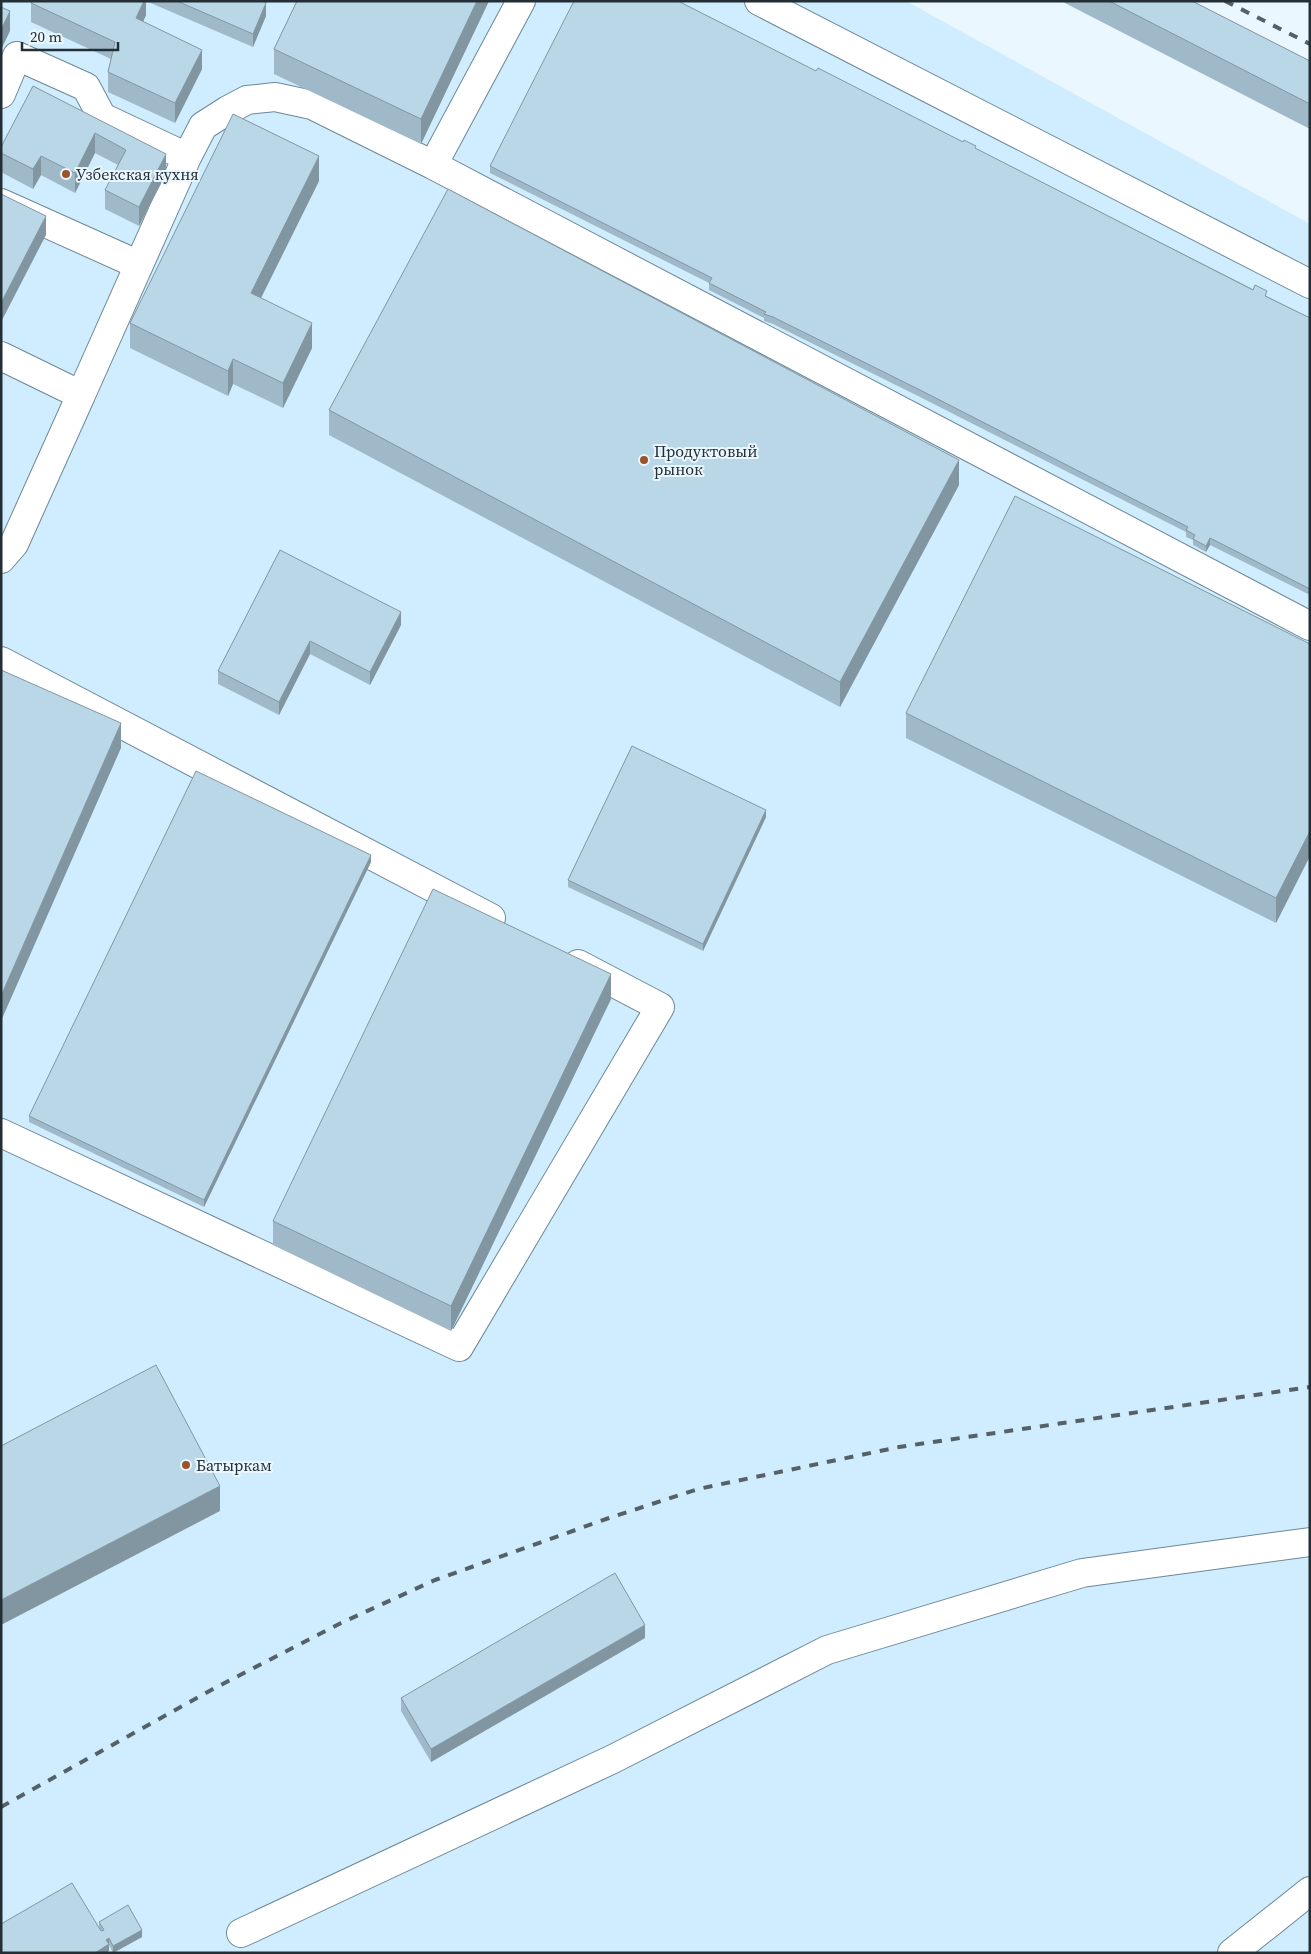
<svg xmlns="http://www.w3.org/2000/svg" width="1311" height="1954" viewBox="0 0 1311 1954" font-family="'Source Serif 4',serif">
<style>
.built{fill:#cfedfe}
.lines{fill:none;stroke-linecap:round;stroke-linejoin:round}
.minor-casing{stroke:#6d8897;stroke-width:30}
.minor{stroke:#fff;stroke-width:28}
.rail{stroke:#556067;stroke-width:4;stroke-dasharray:9 9;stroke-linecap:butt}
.wall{fill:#a0b9c8}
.shaded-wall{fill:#8296a2}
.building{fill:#bad7e8;stroke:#8296a2}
.poi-dot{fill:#9a532b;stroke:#ebf7fe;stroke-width:2}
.labels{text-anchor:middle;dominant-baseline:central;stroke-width:4;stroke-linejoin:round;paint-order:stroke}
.poi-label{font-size:16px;fill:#232e35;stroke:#ebf7fe;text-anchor:start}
</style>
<rect width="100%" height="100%" fill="#ebf7fe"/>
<path class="built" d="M1,1h905l404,223v1729h-1309z"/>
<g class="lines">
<g class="minor-casing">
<path id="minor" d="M759,1l551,283
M1,94l16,-38 69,31 16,30 85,40
M433,165l88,-164
M1,203l138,62
M1,356l80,39 -67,149 -13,15
M81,395l106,-238 16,-31 25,-16 19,-10 28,-3 37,8 121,60 877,461
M1,661l490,257
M1,1133l458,214 201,-340 -82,-43
M241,1933l372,-174 214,-109 255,-77 228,-31
M1232,1953l78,-62"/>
</g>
<use href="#minor" class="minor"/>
<path class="rail" d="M1225,1l85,43
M1,1807l212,-118 128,-66 94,-43 174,-62 89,-29 201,-42 411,-60"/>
</g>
<path class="wall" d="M32,1h231l3,15 -13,31 -107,-46v14l-3,7 59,47 -27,54 -67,-31v-20l3,-13 -80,-37v-19z
M297,1h192l-68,143 -147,-70v-25z
M1061,1h131l118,60v68z
M816,71l160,78 334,169v277l-100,-50 -4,7 -13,-7v-5l-7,-3v-5l-266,-135 -147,-73 -9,-3v-3l-55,-28v-7l-219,-110v-7z
M33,86l133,88 -27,52 -34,-17v-19l13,-25 -23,-12 -20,40 -34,-18 -8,14 -32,-17v-25z
M319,181l-58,117 51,50 -29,60 -50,-24 -5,12 -98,-48v-25z
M329,410l630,75 -119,222 -511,-272z
M280,550l121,75 -31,60 -60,-31 -31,61 -61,-31v-13z
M1310,644v212l-34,67 -370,-185v-25z
M766,817l-63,134 -135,-64v-7z
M371,862l-167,345 -175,-85v-6z
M611,999l-160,332 -178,-86v-24z
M645,1638l-214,124 -30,-51v-13z
M99,1922l43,15 -29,16 -4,-8v6l-10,-23z"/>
<path class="shaded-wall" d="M144,1h2v14l-10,23v-20z
M477,1h12l-68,143v-25z
M266,3v13l-13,31v-13z
M10,11v20l-9,19v-20z
M202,50v19l-27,54v-20z
M95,133v20l-20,40v-20z
M166,154v20l-27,52v-19z
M41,156v19l-8,14v-20z
M319,156v25l-68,137v-25z
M46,216v19l-45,87v-19z
M312,323v25l-29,60v-25z
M233,359v25l-5,12v-25z
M959,460v25l-119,222v-25z
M1210,538v7l-4,7v-6z
M401,612v13l-31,60v-13z
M310,641v13l-31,61v-13z
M121,723v25l-120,273v-25z
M766,810v7l-63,134v-7z
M1310,831v25l-34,67v-25z
M371,855v7l-167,345v-7z
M611,974v25l-160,332v-25z
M220,1486v25l-219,114v-25z
M645,1625v13l-214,124v-13z
M142,1930v7l-29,16v-7z
M109,1938v13l-3,2h-11l11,-13z"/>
<path class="building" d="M32,1h112l-8,17 66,32 -27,53 -67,-31 7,-30 -84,-39z
M177,1h86l3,2 -13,31z
M297,1h180l-56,118 -147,-70z
M574,1h104l138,70 2,-3 145,74 1,-2 12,6 -1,2 278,142 2,-5 12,6 -2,5 45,22v271l-100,-51 -4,8 -13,-7 2,-4 -9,-5 2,-3 -268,-137 -147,-73 -9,-3 2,-2 -57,-29 3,-5 -222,-112z
M1109,1h83l118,60v43z
M1,7l9,4 -9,19z
M33,86l133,68 -27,53 -34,-17 21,-40 -31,-17 -20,40 -34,-17 -8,13 -32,-16v-6z
M233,114l86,42 -68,137 61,30 -29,60 -50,-24 -5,12 -98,-48z
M448,189l511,271 -119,222 -511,-272z
M1,194l45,22 -45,87z
M1015,496l295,148v187l-34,67 -370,-185z
M280,550l121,62 -31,60 -60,-31 -31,61 -61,-31z
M1,670l120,53 -120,273z
M632,746l134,64 -63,134 -135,-64z
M196,771l175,84 -167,345 -175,-84z
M433,889l178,85 -160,332 -178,-85z
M156,1365l64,121 -219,114v-154z
M615,1573l30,52 -214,124 -30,-51z
M72,1883l29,48 3,-1 -5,-8 29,-17 14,25 -29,16 -4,-8 -3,2 3,4 -14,9h-94v-29z"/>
<g class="poi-dot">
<circle cx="66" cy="174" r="5"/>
<circle cx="644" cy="460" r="5"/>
<circle cx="186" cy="1465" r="5"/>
</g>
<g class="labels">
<g class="poi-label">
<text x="76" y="174">Узбекская кухня</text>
<text x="654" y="451">Продуктовый<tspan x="654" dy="18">рынок</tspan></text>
<text x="196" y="1465">Батыркам</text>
</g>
</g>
<rect width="1311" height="1954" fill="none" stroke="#232e35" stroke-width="5"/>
<path d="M22 42v8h96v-8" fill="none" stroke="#232e35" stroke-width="2.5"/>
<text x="30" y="42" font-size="15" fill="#232e35" stroke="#ebf7fe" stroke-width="4" paint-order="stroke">20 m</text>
</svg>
